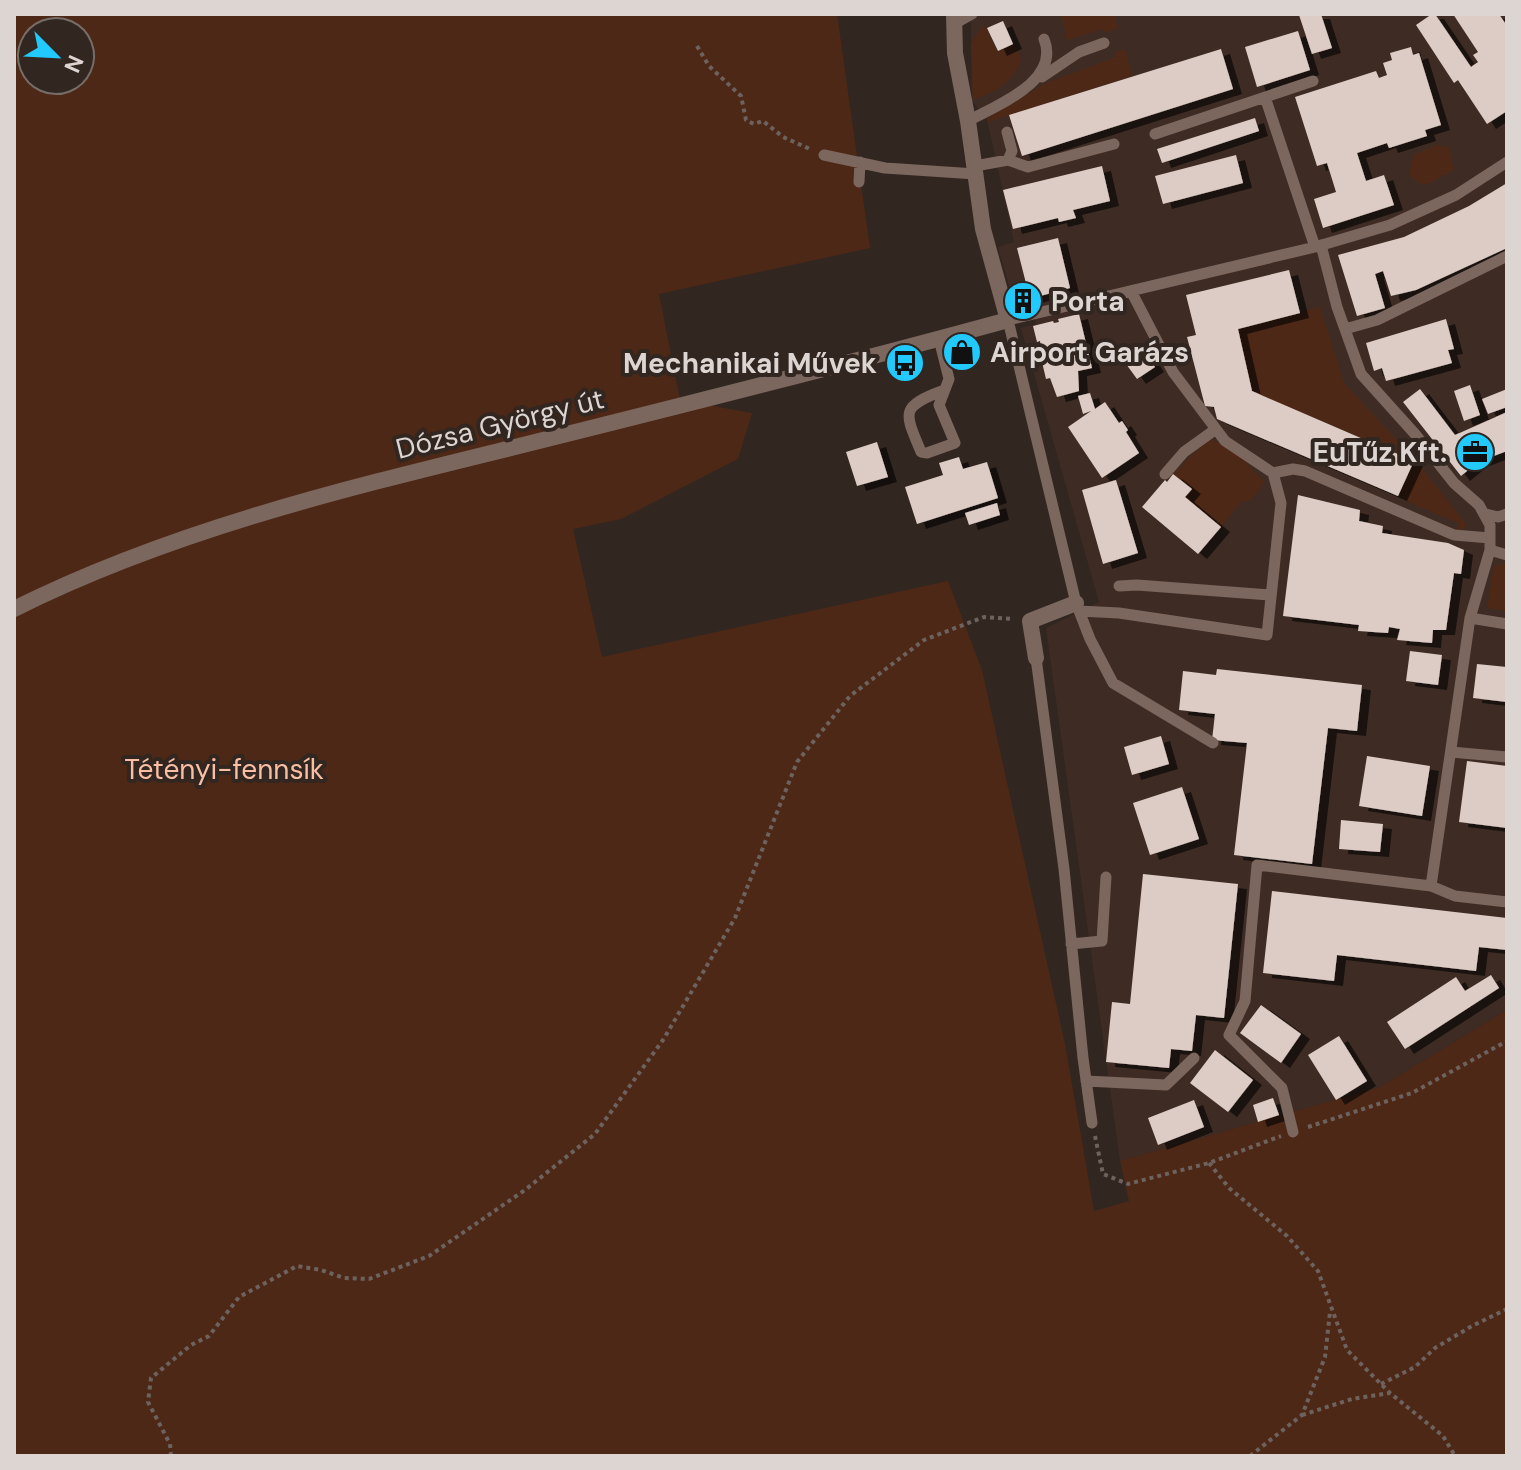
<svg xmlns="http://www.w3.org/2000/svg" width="1521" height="1470" viewBox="0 0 1521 1470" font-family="'DM Sans',sans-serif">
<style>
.built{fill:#3e2c24}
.green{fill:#4e2816;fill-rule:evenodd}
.building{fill:#dcccc5;filter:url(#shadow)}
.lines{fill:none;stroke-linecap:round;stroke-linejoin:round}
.path{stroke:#6d625e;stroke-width:4;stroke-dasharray:4 4;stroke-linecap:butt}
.service{stroke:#7c675e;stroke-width:11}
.minor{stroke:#7c675e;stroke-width:16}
.labels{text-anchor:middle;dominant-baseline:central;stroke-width:8;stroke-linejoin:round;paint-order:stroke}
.poi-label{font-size:28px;font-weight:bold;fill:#ddd5d2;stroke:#322621;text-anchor:start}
.street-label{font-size:28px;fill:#ddd5d2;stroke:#322621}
.park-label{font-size:28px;fill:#f9bea3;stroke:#322621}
</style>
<defs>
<filter id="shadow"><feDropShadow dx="9" dy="5" stdDeviation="0" flood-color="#0009"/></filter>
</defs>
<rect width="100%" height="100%" fill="#322621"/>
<path class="built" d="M971,14h536v996l-127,77 -260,74 -74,-533 53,-26 -78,-274 15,-4 -6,-20 -15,3 -17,-60 16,-5 -27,-123 -15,-18z"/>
<path class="green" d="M14,14h823l33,234 -211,46 21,106 72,13 -14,46 -117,60 -48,10 29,128 346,-76 34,89 83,374 29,167 35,-10 -9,-40 260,-74 127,-77v446h-1493zM32,32h48v48h-48z
M1060,14h54l4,14 -13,5 -3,-4 -34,11 -4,-3 2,-5z
M984,24l13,28 18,-8 6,16c-6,20 -28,35 -48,39l-2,-56z
M1125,49l7,27 -144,46 -1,-3 59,-36 70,-26 -1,-5z
M1436,145l13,2 5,23 -28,15 -9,-3 -8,-8 5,-19z
M1320,307l24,76 72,78 51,64 -6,5 -4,-1 1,-6 -54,-23 -4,-7 14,-32 -162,-70 -14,-62z
M1210,440c21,2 39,27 55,42l-14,18 -10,2 -20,25 -36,-30 6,-8 -18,-15 31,-31z
M1505,563l2,48 -20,-3 7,-42z"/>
<path class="building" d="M1304,14h17l11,34 -20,6 -13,-39z
M1432,14h3l36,53 7,-5 -5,-7 5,-3 -25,-38h46l8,12v85l-20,13 -29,-44 -4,3 -38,-58z
M1003,21l10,23 -15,7 -11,-23z
M1298,31l12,39 -53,17 -12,-40z
M1411,47l2,8 6,-2 22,72 -16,5 2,6 -38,12 -2,-5 -30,10 9,28 18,-6 10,30 -71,23 -9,-29 22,-7 -9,-29 -10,3 -22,-69 81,-26 3,7 8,-3 -4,-12 9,-3 -2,-7z
M1221,49l12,40 -211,67 -13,-41z
M1255,118l4,13 -97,32 -5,-14z
M1236,155l7,28 -80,21 -8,-28z
M1102,166l8,35 -37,9 3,8 -17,4 -1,-4 -45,11 -10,-39z
M1507,183v65l-91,42 -25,6 -8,-25 -8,3 10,34 -28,8 -19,-61 66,-18 65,-31z
M1058,238l12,50 -41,11 1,4 -12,3 -2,-8 13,-3 -12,-47z
M1289,270l11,43 -62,16 14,62 162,70 -16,35 -181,-77 -3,-12 -9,-1 -18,-69 9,-2 -10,-40z
M1079,314l13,54 -14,3 1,20 -22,6 -7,-19 -4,1 -4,-17h3l-1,-5h-3l-3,-10h3l-1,-6 -3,1 -4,-16 20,-5 1,2 5,-1 -1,-3z
M1446,319l8,30 -6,1 4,13 -66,18 -4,-13 -8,3 -8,-28z
M1141,345l14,22 -18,12 -16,-22z
M1470,385l10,30 -16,6 -10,-30z
M1420,389l35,46 52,-23v39l-29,11 -17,14 -58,-74z
M1507,389v18l-19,7 -6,-15z
M1090,393l5,16 10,-7 14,21 3,-2 6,9 -2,2 13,21 -37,25 -34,-51 23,-16 -8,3 -5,-18z
M877,442l11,35 -31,9 -11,-34z
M959,457l4,12 24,-7 11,36 -81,26 -12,-37 38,-12 -4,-12z
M1173,474l19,15 -7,8 36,30 -23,27 -56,-47 23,-27 2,2z
M1116,480l22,73 -35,11 -21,-74z
M1298,495l62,15 -1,11 24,5 -1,7 66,10 16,7 -3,24 -7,-1 -8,57h-13l-1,13 -35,-3 3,-11 -11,-2 -1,6 -30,-2 1,-6 -76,-9z
M997,503l3,12 -31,10 -4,-12z
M1410,651l32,4 -4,30 -32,-4z
M1477,664l30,3v35l-34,-4z
M1217,669l145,16 -5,46 -29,-3 -16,136 -78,-9 13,-112 -35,-3 3,-26 -36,-4 4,-39 33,4z
M1161,736l8,28 -37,11 -8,-28z
M1367,756l63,10 -8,50 -63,-10z
M1467,761l40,5v62l-48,-6z
M1182,787l17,52 -49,16 -17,-52z
M1341,820l42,4 -3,28 -41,-3z
M1143,874l95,10 -14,134 -28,-3 -4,36 -21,-2 -2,19 -63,-6 6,-60 18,2z
M1272,891l235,27v32l-28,-3 -3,24 -139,-16 -3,26 -71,-8z
M1491,975l8,13 -94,61 -18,-27 69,-45 9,14z
M1261,1005l40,29 -20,29 -41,-30z
M1339,1036l28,45 -31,19 -28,-45z
M1215,1050l38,30 -25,32 -38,-29z
M1273,1098l6,17 -21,7 -5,-17z
M1194,1100l10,27 -46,18 -10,-27z"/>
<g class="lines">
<path class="path" d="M697,46l12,20 32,30 5,24 8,4 9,-3 20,16 27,12
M1308,1127l104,-34 95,-52
M1095,1136l8,38 25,10 81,-21 72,-27
M1209,1163l20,25 58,48 31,35 29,79 43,43 53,43 12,20
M1381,1384l34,-17 20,-19 37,-22 35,-17
M1302,1415l50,-16 38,-6
M171,1456l-1,-12 -22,-42 3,-24 40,-33 18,-9 30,-39 58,-31 24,4 23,8 25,1 60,-23 96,-66 70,-56 68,-94 72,-122 62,-156 53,-66 74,-56 60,-23 28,2
M1250,1456l52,-41 23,-58 5,-45"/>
<path class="service" d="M954,24l18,-10
M1042,77l37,-25 25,-9
M1265,97l50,150
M968,121c29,-16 93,-40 76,-82
M1007,132l5,19 -4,9
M1155,134l158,-53
M824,155l61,13 91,6
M975,166l33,-6 20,7 86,-23
M859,182l1,-20
M1345,329l32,-9 130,-64
M939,339l10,40 -10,26 16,38 -28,10 -6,-1c-16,-39 -22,-45 21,-61
M1273,473l20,-4 12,2 149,64 36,3
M1165,474l19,-22 32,-23
M1486,514l12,3 9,-3
M1490,550l17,5
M1119,586l18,-1 133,10
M1079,611l40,2 148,22 14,-132 -8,-30 -48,-32 -52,-69 -42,-81
M1470,618l37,6
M1036,658l28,211 19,189 9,65
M1213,743l-100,-60 -23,-44 -14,-36 -68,-283 307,-73 75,-22 66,-30 51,-33
M1451,752l56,5
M1431,886l24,10 52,6
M1071,944l31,-3 4,-64
M1086,1081l80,4 28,-27
M1293,1132l-11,-44 -53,-53 16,-34 12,-136 174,21 39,-268 20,-68v-25l-11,-20 -25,-22 -39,-49 -54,-60 -24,-67 -16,-62"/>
<path class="minor" d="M14,609c158,-79 330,-120 501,-162 165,-41 329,-82 493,-127l-25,-91 -15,-108 -13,-68 -1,-39
M1036,658l-6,-37 46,-18"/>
</g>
<defs>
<g id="building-disc" transform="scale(2)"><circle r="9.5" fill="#21c9fd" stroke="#322621"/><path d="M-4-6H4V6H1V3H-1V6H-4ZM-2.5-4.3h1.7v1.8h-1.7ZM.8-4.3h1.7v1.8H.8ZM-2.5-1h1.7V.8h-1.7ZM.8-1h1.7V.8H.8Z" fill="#111"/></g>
<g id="shop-disc" transform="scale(2)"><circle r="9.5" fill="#21c9fd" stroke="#322621"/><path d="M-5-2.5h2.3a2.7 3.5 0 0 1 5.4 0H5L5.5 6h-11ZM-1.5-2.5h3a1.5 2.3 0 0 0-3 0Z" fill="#111"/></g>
<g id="bus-disc" transform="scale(2)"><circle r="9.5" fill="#21c9fd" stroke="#322621"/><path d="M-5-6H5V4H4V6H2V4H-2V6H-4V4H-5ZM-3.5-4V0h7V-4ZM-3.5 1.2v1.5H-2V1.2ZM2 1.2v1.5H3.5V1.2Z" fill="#111"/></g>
<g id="office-disc" transform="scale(2)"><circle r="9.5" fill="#21c9fd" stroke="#322621"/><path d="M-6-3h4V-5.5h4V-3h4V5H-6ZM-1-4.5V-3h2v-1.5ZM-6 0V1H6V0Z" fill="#111"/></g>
</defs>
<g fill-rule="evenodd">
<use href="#building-disc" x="1023" y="301"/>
<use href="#shop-disc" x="962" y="352"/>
<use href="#bus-disc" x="905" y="363"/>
<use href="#office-disc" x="1475" y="452"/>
</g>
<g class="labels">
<g class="poi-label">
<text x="1051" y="301">Porta</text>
<text x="990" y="352">Airport Garázs</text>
<text x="877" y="363" text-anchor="end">Mechanikai Művek</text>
<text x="1447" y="452" text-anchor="end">EuTűz Kft.</text>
</g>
<g class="street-label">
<text transform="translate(500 424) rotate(-14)">Dózsa György út</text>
</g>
<g class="park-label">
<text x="224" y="769">Tétényi-fennsík</text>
</g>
</g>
<rect width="1521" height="1470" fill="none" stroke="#ddd5d2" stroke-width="32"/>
<g transform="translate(56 56) rotate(114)"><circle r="38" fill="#322621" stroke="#766c68" stroke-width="2"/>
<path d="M0-6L14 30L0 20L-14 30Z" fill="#21c9fd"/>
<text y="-12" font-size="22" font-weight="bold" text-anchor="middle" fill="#ddd5d2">N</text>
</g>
</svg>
